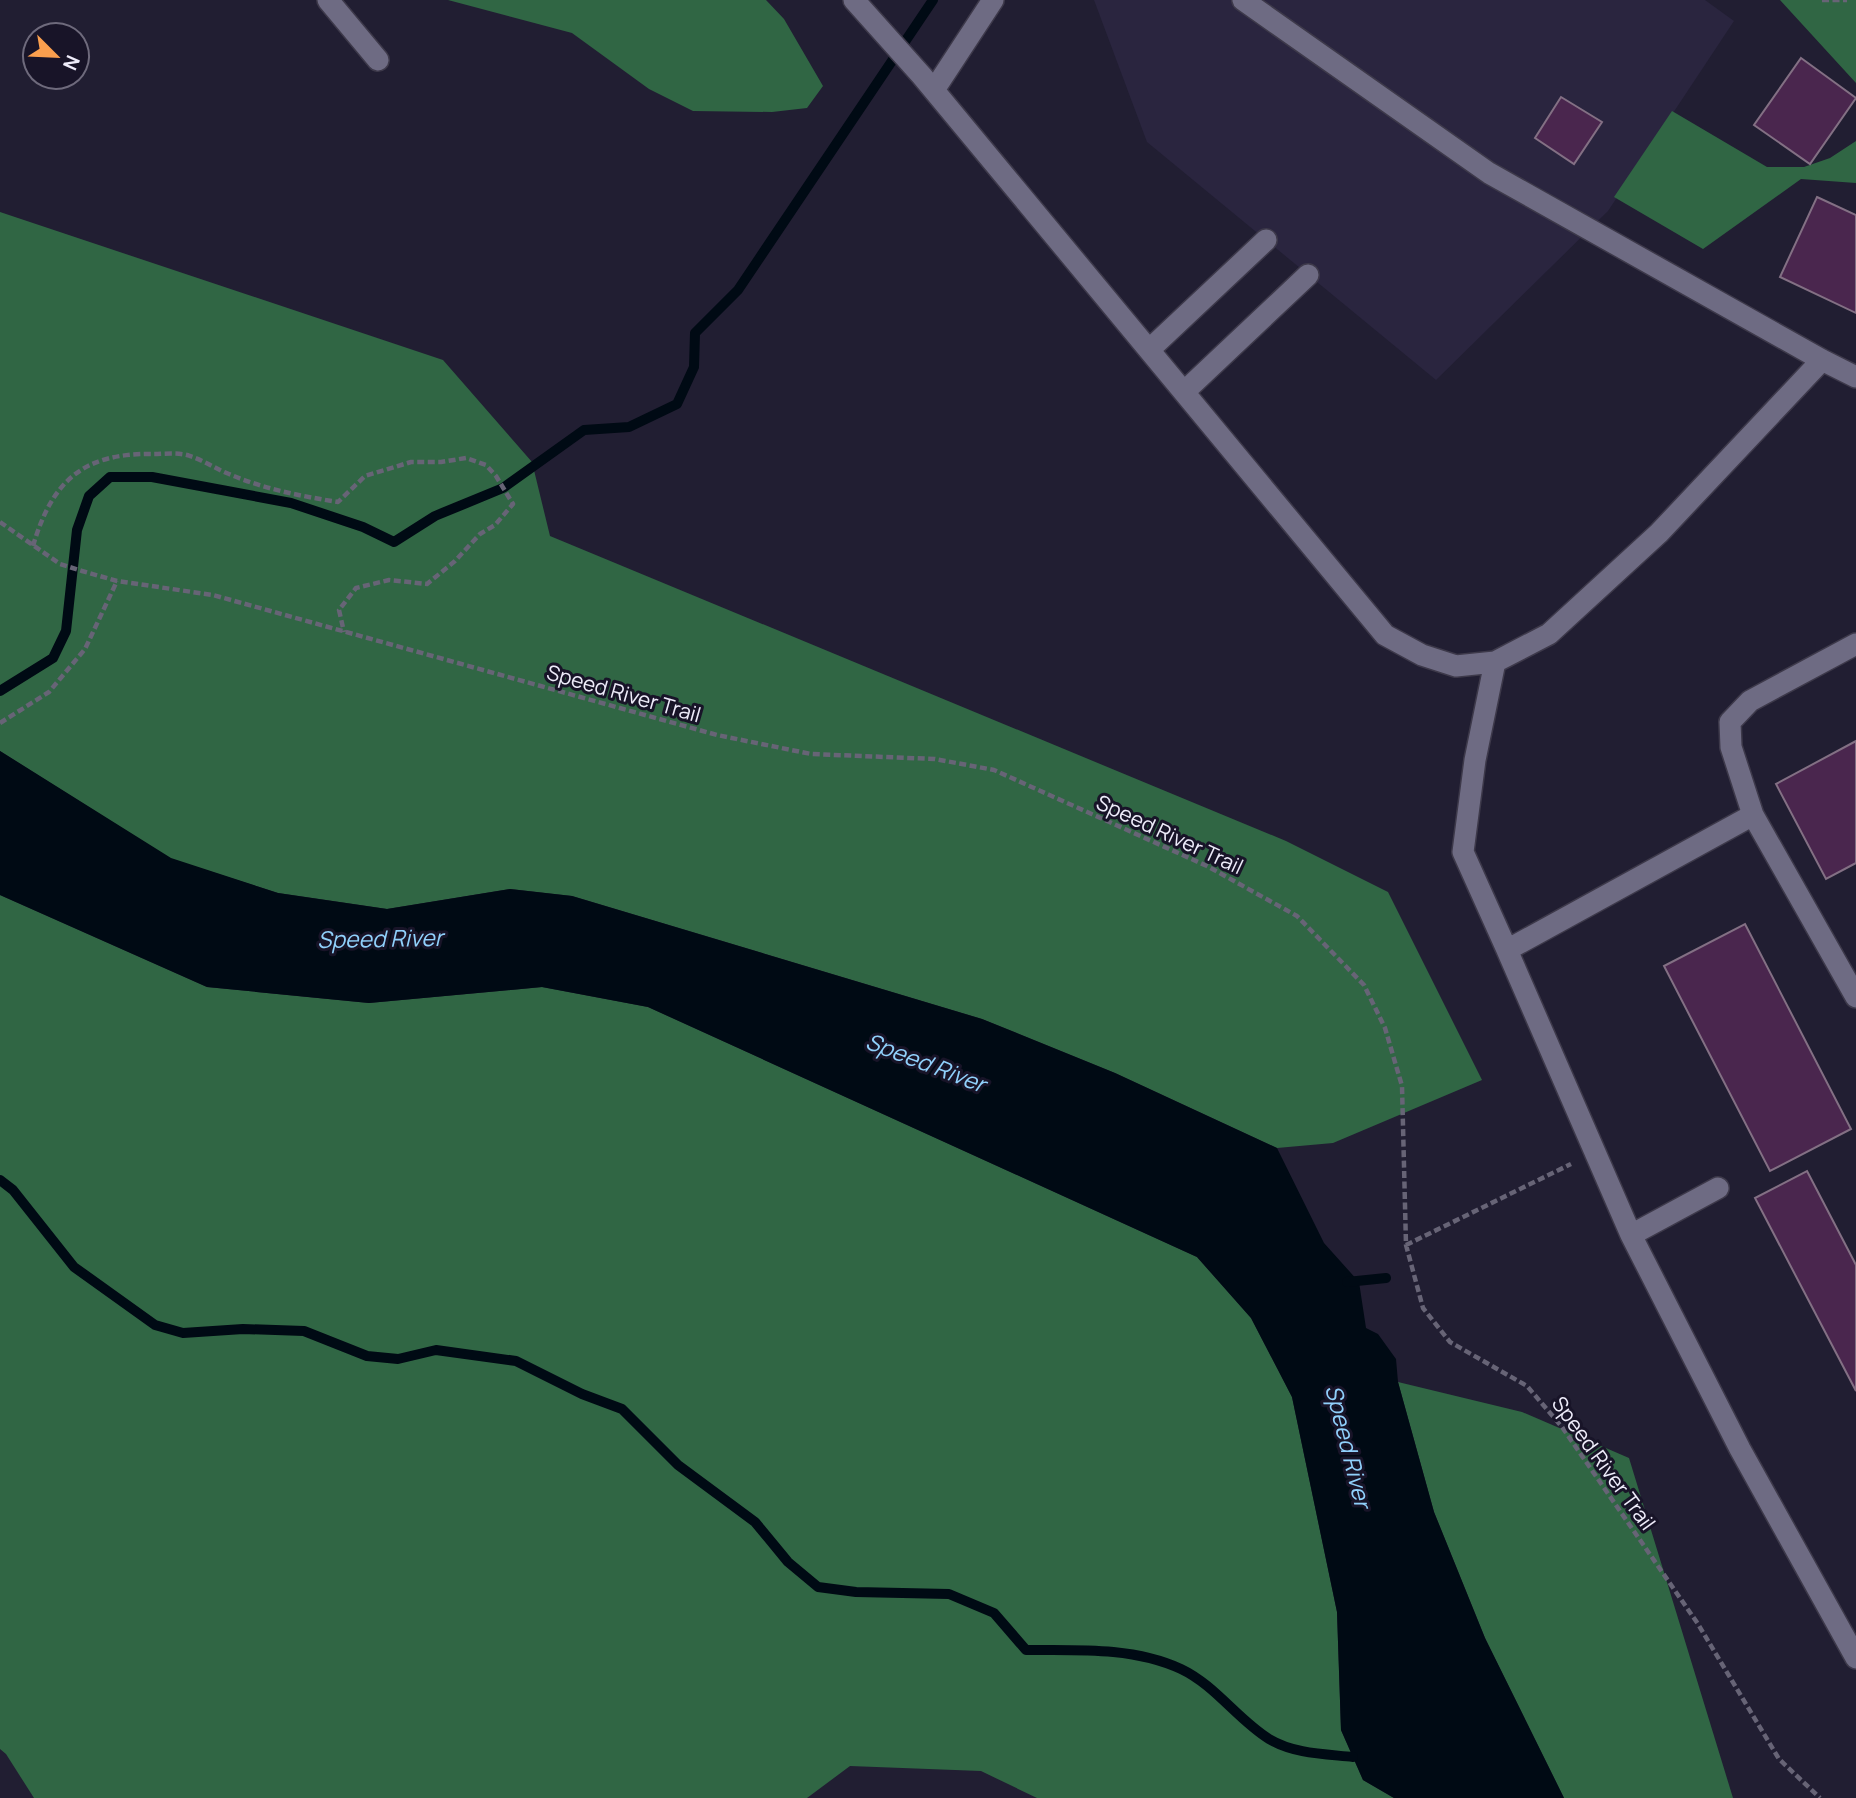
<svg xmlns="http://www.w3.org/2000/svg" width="1856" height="1798" viewBox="0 0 1856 1798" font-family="Manrope,sans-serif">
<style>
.built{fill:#2a253f}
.forest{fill:#306644}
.water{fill:#000a14}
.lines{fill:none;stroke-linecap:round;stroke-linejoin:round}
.stream{stroke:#000a14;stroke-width:10}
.building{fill:#4a264e;stroke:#837084;stroke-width:2}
.service-casing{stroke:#3d394a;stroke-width:24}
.path{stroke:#676476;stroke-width:4.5;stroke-dasharray:7 3.5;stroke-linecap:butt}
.service{stroke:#6e6b83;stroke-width:21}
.labels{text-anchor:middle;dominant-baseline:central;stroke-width:6;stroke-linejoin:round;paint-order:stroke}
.street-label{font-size:21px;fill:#eeecfa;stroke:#181428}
.water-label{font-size:23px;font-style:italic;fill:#90d0fb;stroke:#181428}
</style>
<rect width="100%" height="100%" fill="#211e32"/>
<path class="built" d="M1094,0h611l29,21 -126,190 -172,169 -289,-238z"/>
<path class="forest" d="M448,0h318l18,19 39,67 -16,22 -35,4 -79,-1 -44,-22 -77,-56z
M1780,0h76v83z
M1672,111l95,56h37l26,-9 26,-17v42l-55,-4 -98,70 -89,-52z
M0,212l443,148 89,102 18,74 736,305 102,51 94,188 -149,63 -56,5 -162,-75 -133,-54 -410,-123 -62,-7 -123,20 -109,-16 -107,-34 -171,-108z
M0,895l207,92 162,16 173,-16 106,20 549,250 54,61 41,79 45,215 4,118 22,50 31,18h-357l-56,-27 -131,-5 -43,32h-773l-28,-44 -6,-5z
M1398,1382l124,30 107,46 104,340h-169l-79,-160 -51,-126z"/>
<path class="water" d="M0,751l171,107 107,35 109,16 123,-20 62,7 410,123 133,54 162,75 47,95 35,39 7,46 12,6 18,25 2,23 36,130 51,126 79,160h-170l-31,-18 -22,-50 -4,-118 -45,-215 -41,-79 -54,-61 -549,-250 -106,-20 -173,16 -162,-16 -207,-92z"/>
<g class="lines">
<path class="stream" d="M0,691l53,-33 13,-27 11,-101 12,-34 21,-19h42l139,26 72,24 31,15 41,-26 68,-28 81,-58 45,-3 48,-23 17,-37 1,-34 43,-43 195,-290
M0,1180l13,10 61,77 81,58 28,8 60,-4 61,2 63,25 31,3 38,-9 80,11 66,33 40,15 56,56 77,57 33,40 30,25 38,5 93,2 45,19 32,37c51,0 108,-3 155,19 34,16 57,51 88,70 25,15 56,15 84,18
M1347,1282l39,-4"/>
</g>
<path class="building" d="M1801,58l55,40 -46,66 -56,-39z
M1561,97l41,25 -28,42 -39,-26z
M1817,197l39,18v98l-76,-36z
M1856,741v122l-30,16 -50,-95z
M1745,924l106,205 -81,42 -106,-205z
M1807,1171l49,94v126l-101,-193z"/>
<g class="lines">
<g class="service-casing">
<path id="service" d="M328,0l50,60
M854,0l68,76 463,559 37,20 34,11 39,-4
M1243,0l246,173 333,187 34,17
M934,90l59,-90
M1149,350l117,-110
M1184,392l124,-117
M1753,815l-22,-68 -1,-25 20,-21 106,-57
M1507,950l-44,-98 12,-92 20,-98 54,-28 110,-101 163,-173
M1856,997l-103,-182 -246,135 124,285 109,214 116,209
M1631,1235l87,-47"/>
</g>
<path class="path" d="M1822,0h25
M0,522l60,42 22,7 35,10 96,14 504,140 94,19 124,5 59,11 213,96 90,50 67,69 21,43 17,58 4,159 17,63 27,34 77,44 35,41 136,197 81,135 41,39
M33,546c19,-65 50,-93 119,-92 12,0 27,-2 38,2 13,4 26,13 39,18 35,15 71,22 109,28l27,-26 46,-14h30l25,-4 20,7 10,11 17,28 -18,21 -15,9 -25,27 -28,23 -38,-4 -33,8 -17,22 5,22
M0,723l49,-31 36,-43 32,-68
M1406,1245l165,-81"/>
<use href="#service" class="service"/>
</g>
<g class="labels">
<g class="street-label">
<text transform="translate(624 693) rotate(16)">Speed River Trail</text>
<text transform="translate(1170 834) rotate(25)">Speed River Trail</text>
<text transform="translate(1604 1463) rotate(54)">Speed River Trail</text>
</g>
<g class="water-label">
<text transform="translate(380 938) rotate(-1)">Speed River</text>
<text transform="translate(926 1062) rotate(21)">Speed River</text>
<text transform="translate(1349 1446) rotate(76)">Speed River</text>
</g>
</g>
<g transform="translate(56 56) rotate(114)"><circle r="33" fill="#181428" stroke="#6e6a7c" stroke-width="2"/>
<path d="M0-5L12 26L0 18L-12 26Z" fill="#fa9f4e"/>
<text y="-10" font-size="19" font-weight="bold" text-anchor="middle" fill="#eeecfa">N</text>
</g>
</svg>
